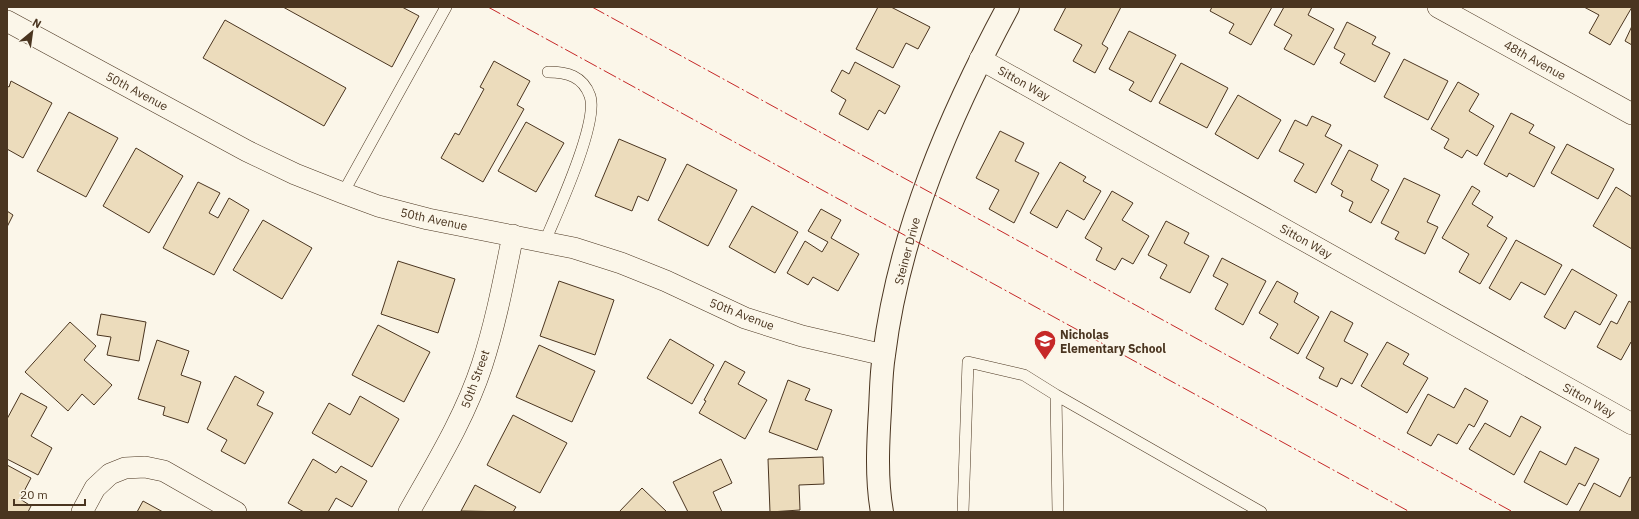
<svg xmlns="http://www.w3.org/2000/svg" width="1639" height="519" viewBox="0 0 1639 519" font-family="'IBM Plex Sans',sans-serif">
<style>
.building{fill:#ecdcbc;stroke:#4a3520}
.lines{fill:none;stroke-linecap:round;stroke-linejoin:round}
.lane-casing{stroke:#4a3520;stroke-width:12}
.street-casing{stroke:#4a3520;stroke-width:22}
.secondary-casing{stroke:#4a3520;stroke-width:24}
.lane{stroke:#fbf6e9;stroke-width:11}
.street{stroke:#fbf6e9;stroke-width:21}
.secondary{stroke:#fbf6e9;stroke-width:22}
.power{stroke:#c62828;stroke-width:1;stroke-dasharray:14 3 2 3;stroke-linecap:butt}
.labels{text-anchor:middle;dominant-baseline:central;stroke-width:3;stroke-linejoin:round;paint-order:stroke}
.street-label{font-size:12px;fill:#4a3520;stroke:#fbf6e9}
.poi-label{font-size:12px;font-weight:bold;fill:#4a3520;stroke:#fbf6e9;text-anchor:start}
</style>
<rect width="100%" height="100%" fill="#fbf6e9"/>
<path class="building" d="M283,7h119l17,9 -27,51z
M878,7h13l39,20 -12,22 -12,-6 -13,25 -37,-19z
M1066,7h55l-19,37 6,4 -13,25 -22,-12 9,-16 -28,-15z
M1212,7h60l-21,38 -22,-12 5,-9 -24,-13z
M1284,7h28l-4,8 26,14 -20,36 -30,-16 8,-14 -18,-10z
M1584,7h48l-22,38 -21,-12 10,-18z
M225,20l121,68 -22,38 -121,-68z
M1347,22l29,15 -4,7 18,9 -15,29 -35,-19 5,-9 -11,-6z
M1632,26v19l-7,-4z
M1129,31l47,24 -25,47 -22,-12 5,-8 -25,-13z
M1404,59l44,22 -20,39 -44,-23z
M494,61l36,20 -13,24 7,4 -41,73 -42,-24 14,-25 4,2 25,-46 -4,-2z
M855,62l45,24 -15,28 -6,-4 -11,20 -29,-16 7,-14 -15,-9 11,-21 7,4z
M1181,63l47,25 -21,40 -48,-25z
M11,81l41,22 -29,55 -16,-9v-63l2,1z
M1458,82l21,12 -10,17 25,15 -17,30 -10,-6 -5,8 -18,-10 5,-9 -18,-10z
M1238,95l43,25 -23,39 -43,-25z
M69,112l49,26 -32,59 -49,-26z
M1511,113l23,12 -5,8 26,14 -21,40 -25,-14 -2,4 -23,-13z
M1312,116l19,9 -6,11 17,9 -26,48 -22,-12 10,-17 -25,-13 16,-31 12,6z
M526,122l38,21 -28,49 -38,-21z
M1000,131l24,12 -9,18 24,12 -25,50 -25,-14 10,-19 -23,-12z
M619,139l47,20 -18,42 -10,-5 -6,15 -37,-15z
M1567,144l47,25 -16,30 -47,-26z
M136,148l47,28 -34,57 -46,-27z
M1349,150l29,15 -7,15 18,10 -18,33 -22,-12 4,-9 -12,-6 2,-5 -12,-7z
M1060,162l26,15 -3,4 18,10 -17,29 -17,-10 -10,18 -27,-15z
M687,164l50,26 -29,56 -50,-26z
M1404,178l36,17 -13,27 11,5 -13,27 -30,-15 4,-7 -18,-9z
M198,182l22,11 -11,20 9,5 11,-20 20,12 -35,65 -51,-27z
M1472,186l8,5 -8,13 21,13 -6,9 20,12 -27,46 -21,-12 10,-18 -27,-16z
M1616,187l16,10v52l-39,-23z
M1112,191l21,12 -11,17 27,16 -16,28 -11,-6 -7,12 -19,-10 6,-12 -17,-10z
M752,206l46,26 -23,41 -46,-26z
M821,209l20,11 -10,18 28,16 -21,37 -25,-14 -5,8 -21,-12 18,-32 17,11 6,-10 -20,-11z
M7,211l6,4 -6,12z
M263,220l49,28 -30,51 -49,-29z
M1166,221l23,12 -5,10 25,13 -19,37 -30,-15 7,-13 -19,-10z
M1516,240l46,25 -17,30 -24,-13 -11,18 -21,-12z
M1222,258l44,23 -23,44 -28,-16 13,-25 -15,-8z
M398,261l57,18 -17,54 -57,-19z
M1572,269l45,26 -17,30 -25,-14 -10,18 -21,-12z
M559,281l55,19 -19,55 -55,-19z
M1277,281l21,12 -4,9 25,15 -21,37 -28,-16 8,-14 -19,-11z
M1629,301l3,2v39h-1l-10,18 -24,-13 14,-26 6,3z
M1331,311l22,12 -9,18 24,13 -16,30 -11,-6 -4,9 -18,-9 5,-10 -18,-10z
M101,314l45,8 -7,39 -32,-6 4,-18 -14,-2z
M70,322l26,24 -12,14 28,25 -18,20 -12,-11 -14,17 -43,-39z
M378,325l52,27 -26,50 -52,-27z
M670,339l44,26 -22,39 -45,-26z
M157,340l32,11 -8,24 20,7 -13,41 -25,-8 2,-8 -27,-8z
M1387,342l22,12 -6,10 25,14 -21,35 -46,-27z
M539,345l56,26 -23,51 -56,-25z
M725,361l20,11 -7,12 29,16 -22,39 -46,-26 7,-12 -2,-1z
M235,376l29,16 -7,13 16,8 -28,51 -24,-13 6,-11 -20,-11z
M788,380l22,9 -5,11 27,10 -15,40 -48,-18z
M1465,388l23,13 -14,26 -5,-3 -12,20 -19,-10 -7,12 -24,-13 21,-39 26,14z
M21,393l26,14 -16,29 21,12 -14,27 -31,-16v-40z
M360,396l39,23 -27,48 -60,-34 17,-30 21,12z
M513,415l54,28 -27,50 -53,-28z
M1521,416l20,11 -27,48 -45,-26 16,-26 25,14z
M1575,447l24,12 -14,27 -6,-3 -12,22 -43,-23 16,-31 26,14z
M823,457l1,27 -25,1 1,25 -30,2 -2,-53z
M313,459l23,14 5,-7 26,15 -15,26 -16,-9 -8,14h-24l-16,-9z
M721,459l11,24 -19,9 9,20h-34l-15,-30z
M7,465l24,13 -11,21 11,7 -3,6h-21z
M1630,477l2,1v34h-53l15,-29 26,14z
M475,485l41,22 -3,5 -52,-1z
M642,488l25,24h-48z
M143,501l20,11h-26z"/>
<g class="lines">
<g class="lane-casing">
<path id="lane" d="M343,193l103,-186
M545,241c12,-28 54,-119 45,-145 -7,-20 -23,-24 -42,-24
M1056,395l2,117
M963,512l5,-150 56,13 32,20 205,117"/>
</g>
<g class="street-casing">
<path id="street" d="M1438,7l194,107
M7,21l240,130 48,23 48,19 35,13 50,13 146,29 47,15 45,18 79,37 57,18 82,19
M980,59l652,365
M82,512l13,-24 15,-14 15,-6 20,-1 19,4 72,41
M409,512c27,-48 56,-95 73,-147 14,-43 22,-86 31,-130"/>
</g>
<g class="secondary-casing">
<path id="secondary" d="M882,512c-6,-33 -4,-69 -2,-102 1,-18 1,-37 4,-55 15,-123 66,-240 124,-348"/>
</g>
<use href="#lane" class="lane"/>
<use href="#street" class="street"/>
<use href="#secondary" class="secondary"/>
<path class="power" d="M488,7l922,505
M592,7l921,505"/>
</g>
<defs>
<g id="school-pin" transform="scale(1.15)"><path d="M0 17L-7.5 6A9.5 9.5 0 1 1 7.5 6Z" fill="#c62828" stroke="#fbf6e9"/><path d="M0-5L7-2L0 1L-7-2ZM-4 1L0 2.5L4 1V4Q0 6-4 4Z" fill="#fff"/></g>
</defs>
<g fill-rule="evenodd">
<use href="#school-pin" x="1045" y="341"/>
</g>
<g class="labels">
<g class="street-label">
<text transform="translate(1535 60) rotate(29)">48th Avenue</text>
<text transform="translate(1024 83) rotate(29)">Sitton Way</text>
<text transform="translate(137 91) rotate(28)">50th Avenue</text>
<text transform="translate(434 219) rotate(12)">50th Avenue</text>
<text transform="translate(1306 241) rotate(29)">Sitton Way</text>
<text transform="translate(907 251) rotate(-75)">Steiner Drive</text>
<text transform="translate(742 314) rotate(21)">50th Avenue</text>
<text transform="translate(475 379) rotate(-70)">50th Street</text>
<text transform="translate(1589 400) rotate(29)">Sitton Way</text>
</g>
<g class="poi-label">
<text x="1060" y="334">Nicholas<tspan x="1060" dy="14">Elementary School</tspan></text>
</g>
</g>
<rect width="1639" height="519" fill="none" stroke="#4a3520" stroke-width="16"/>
<g transform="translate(32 32) rotate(29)" stroke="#fbf6e9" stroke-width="3" paint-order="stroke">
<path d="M0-3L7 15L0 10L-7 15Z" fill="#4a3520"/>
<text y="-6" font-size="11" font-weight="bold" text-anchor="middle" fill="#4a3520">N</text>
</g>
<path d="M14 499v6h71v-6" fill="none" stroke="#4a3520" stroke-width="2"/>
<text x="20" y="499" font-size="12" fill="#4a3520" stroke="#fbf6e9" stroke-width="3" paint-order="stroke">20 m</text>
</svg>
